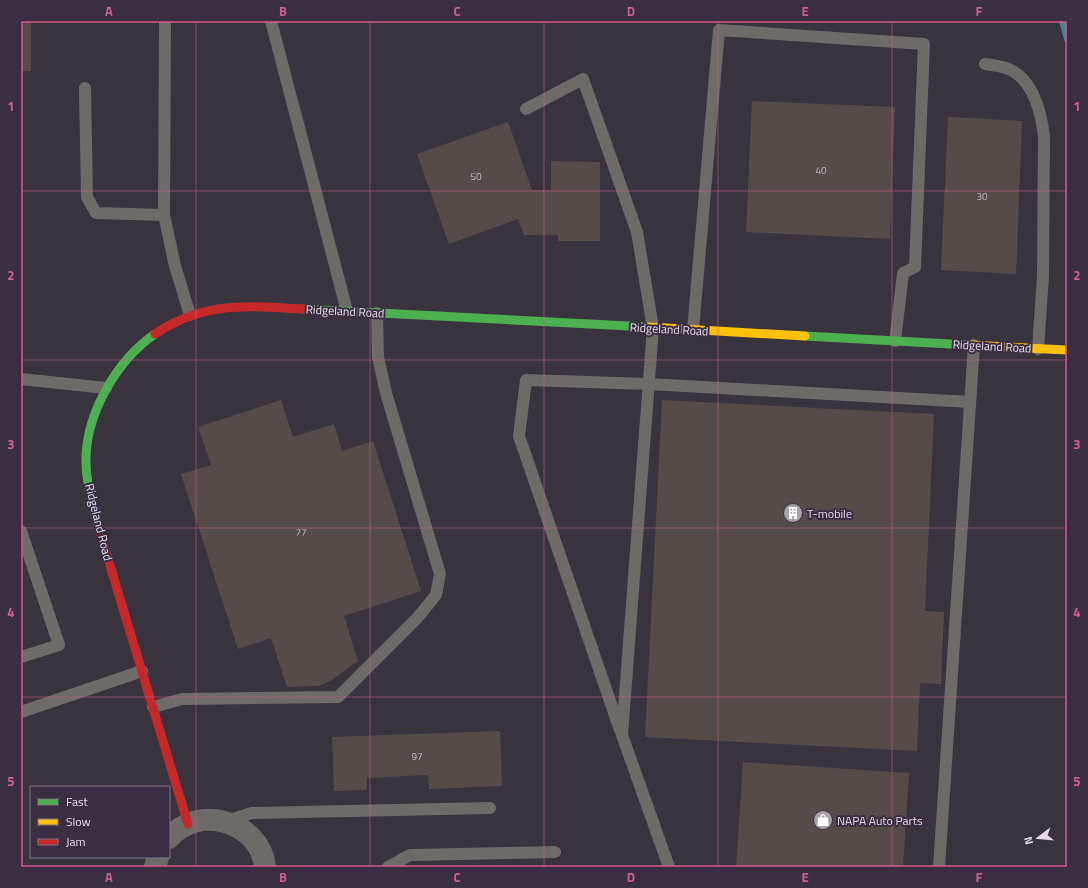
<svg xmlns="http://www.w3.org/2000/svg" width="1088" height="888" viewBox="0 0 1088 888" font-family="'Titillium Web',sans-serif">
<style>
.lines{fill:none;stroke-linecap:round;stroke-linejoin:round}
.stream{stroke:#488290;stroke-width:6}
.building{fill:#554c4a}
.lane{stroke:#6e6a68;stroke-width:12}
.street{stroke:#6e6a68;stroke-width:22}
.fast{stroke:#4caf50;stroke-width:9}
.slow{stroke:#ffc107;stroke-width:9}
.jam{stroke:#c62828;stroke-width:9}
.grid{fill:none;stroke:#ce5d8c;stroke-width:1;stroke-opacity:0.55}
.labels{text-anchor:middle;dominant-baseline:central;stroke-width:4;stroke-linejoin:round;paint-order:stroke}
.number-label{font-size:10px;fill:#c0b8c0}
.street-label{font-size:12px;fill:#e3dce8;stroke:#3a2f42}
.poi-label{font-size:12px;fill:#e3dce8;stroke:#3a2f42;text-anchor:start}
.neatline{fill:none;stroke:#ce5d8c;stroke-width:1.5}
.grid-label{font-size:13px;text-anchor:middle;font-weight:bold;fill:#ce5d8c}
</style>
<rect width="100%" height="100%" fill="#39333e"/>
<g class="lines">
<path class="stream" d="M1062,21l5,18"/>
</g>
<path class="building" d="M21,21h10v50h-10z
M752,101l143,6 -5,132 -144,-7z
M948,117l74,4 -6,153 -75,-4z
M508,122l24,68h19v-29l49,1v79h-42v-6h-34l-6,-16 -69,25 -32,-90z
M281,400l12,37 41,-13 8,27 31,-10 48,150 -77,25 14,45 -28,20 -12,5 -31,1 -16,-49 -33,11 -57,-175 30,-9 -13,-38z
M662,400l272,14 -9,197 19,1 -3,72 -21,-1 -3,68 -272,-14z
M500,731l2,55 -73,3 -1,-14 -61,3v12l-33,1 -2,-54z
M743,762l166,11 -6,94h-167z"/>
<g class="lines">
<path class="lane" d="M165,21l-1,194 11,51 15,49
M271,21l76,290
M985,64c7,1 15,2 21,4 27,9 35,44 38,68l-1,140 -5,73
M85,88l2,109 9,16 68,2
M526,109l57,-30 54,153 16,96 -31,407 47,132
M693,330l26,-300 205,14 -9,223 -12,6 -8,68
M21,379l85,9
M21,531l38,114 -38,12
M153,707l29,-8 156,-2 80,-80 18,-22 4,-21 -54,-181 -8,-36 -1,-44
M21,712l121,-41
M620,730l-101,-294 7,-56 123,4 321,18
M226,821l26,-8 238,-5
M388,867l22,-12 145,-3
M939,867l35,-522"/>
<path class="street" d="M169,838c29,-35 92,-16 96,29
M155,867l3,-10"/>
<path class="fast" d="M303,309l345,18
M805,336l164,9
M99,529c-6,-23 -14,-49 -13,-73 2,-45 31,-96 69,-122"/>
<path class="slow" d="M648,327l157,9
M969,345l98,5"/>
<path class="jam" d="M155,334c49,-33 92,-28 148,-25
M99,529l89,295"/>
</g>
<path class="grid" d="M196,21v846M370,21v846M544,21v846M718,21v846M892,21v846M21,191h1046M21,360h1046M21,528h1046M21,697h1046"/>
<defs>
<g id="building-disc" transform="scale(1)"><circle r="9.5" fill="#a8a1ac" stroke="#3a2f42"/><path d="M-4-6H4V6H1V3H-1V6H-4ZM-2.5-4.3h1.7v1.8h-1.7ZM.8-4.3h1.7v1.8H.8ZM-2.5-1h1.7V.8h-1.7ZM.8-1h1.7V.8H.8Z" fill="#fff"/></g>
<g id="shop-disc" transform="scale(1)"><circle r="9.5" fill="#a8a1ac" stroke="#3a2f42"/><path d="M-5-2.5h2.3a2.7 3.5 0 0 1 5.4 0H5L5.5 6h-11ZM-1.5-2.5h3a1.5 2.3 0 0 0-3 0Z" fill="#fff"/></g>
</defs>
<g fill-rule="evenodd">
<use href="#building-disc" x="793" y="513"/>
<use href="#shop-disc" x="823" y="820"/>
</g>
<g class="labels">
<g class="number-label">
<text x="821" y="170">40</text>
<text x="476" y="176">50</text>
<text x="982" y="196">30</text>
<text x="301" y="532">77</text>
<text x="417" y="756">97</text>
</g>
<g class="street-label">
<text transform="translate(345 311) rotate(3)">Ridgeland Road</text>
<text transform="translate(669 329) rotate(3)">Ridgeland Road</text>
<text transform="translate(992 346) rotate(3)">Ridgeland Road</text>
<text transform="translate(99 522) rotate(76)">Ridgeland Road</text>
</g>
<g class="poi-label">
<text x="807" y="513">T-mobile</text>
<text x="837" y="820">NAPA Auto Parts</text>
</g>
</g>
<rect width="1088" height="888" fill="none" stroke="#3a2f42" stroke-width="44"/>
<rect x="30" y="786" width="140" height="72" fill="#3a2f42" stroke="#7e7484"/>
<rect x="38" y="799" width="20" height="6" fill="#4caf50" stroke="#7e7484"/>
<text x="66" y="806" font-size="12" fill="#e3dce8">Fast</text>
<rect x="38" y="819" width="20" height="6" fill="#ffc107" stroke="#7e7484"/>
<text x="66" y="826" font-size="12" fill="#e3dce8">Slow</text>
<rect x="38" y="839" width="20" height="6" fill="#c62828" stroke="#7e7484"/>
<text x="66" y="846" font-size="12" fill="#e3dce8">Jam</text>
<g transform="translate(1038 838) rotate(254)" stroke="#3a2f42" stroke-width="3" paint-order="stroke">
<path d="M0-3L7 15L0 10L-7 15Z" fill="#e3dce8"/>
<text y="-6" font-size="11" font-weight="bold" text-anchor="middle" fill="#e3dce8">N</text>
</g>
<rect x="22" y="22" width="1044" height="844" class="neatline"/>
<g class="grid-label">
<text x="109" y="16">A</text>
<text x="283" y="16">B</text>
<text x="457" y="16">C</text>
<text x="631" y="16">D</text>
<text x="805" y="16">E</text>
<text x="979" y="16">F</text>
<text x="11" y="111">1</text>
<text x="1077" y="111">1</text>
<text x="11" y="280">2</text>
<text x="1077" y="280">2</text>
<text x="11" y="449">3</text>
<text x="1077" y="449">3</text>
<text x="11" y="617">4</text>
<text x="1077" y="617">4</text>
<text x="11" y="786">5</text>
<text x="1077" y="786">5</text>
<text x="109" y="882">A</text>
<text x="283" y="882">B</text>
<text x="457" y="882">C</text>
<text x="631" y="882">D</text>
<text x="805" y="882">E</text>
<text x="979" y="882">F</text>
</g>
</svg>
